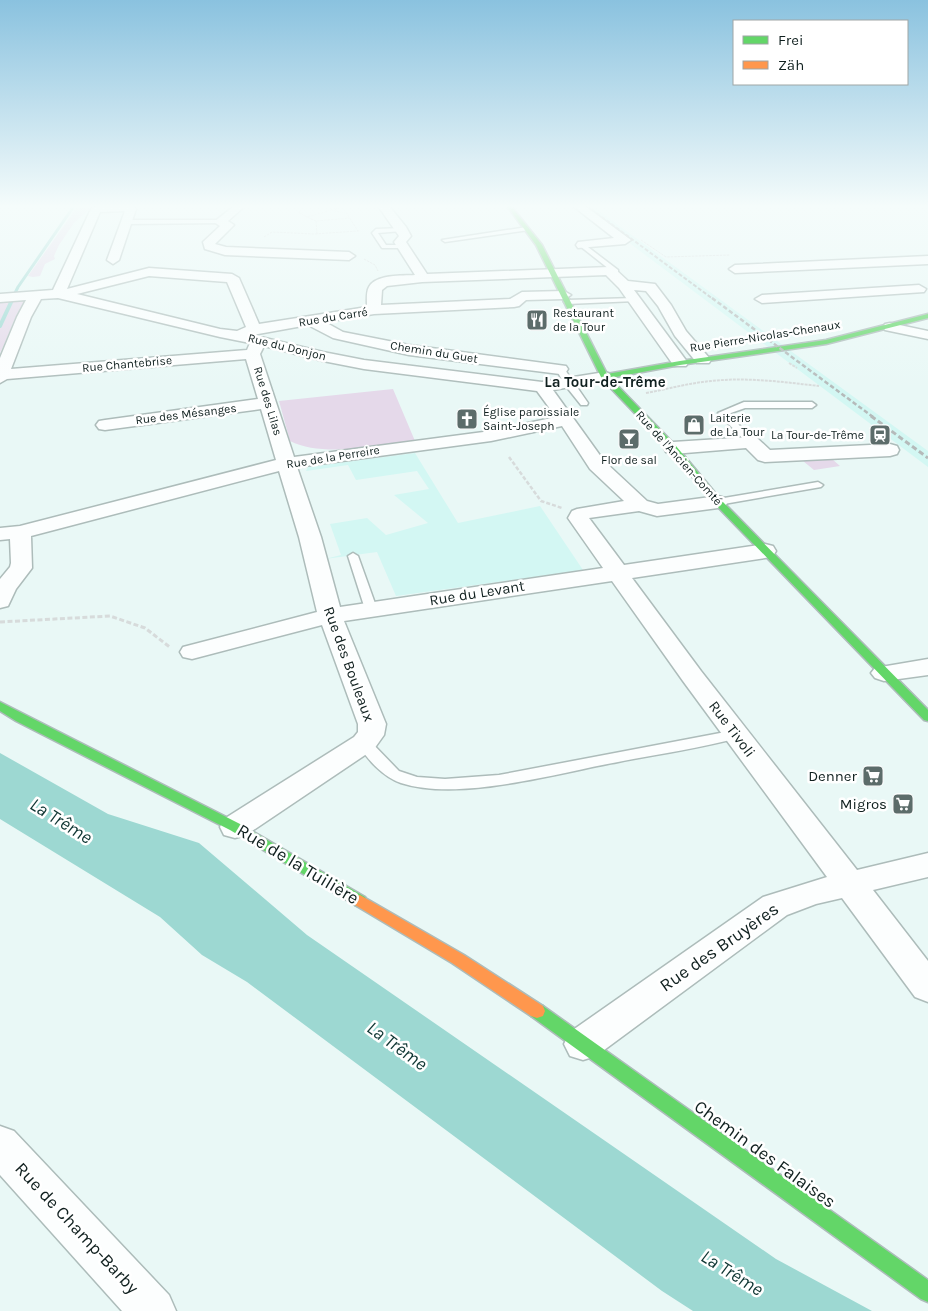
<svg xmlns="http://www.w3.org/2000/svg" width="928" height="1311" viewBox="0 0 928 1311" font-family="Karla,sans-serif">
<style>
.built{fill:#d3f7f3}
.green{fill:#e5d9ea}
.water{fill:#9dd8d2}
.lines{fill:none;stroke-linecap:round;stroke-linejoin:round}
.stream-far1{stroke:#9dd8d2;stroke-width:3}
.stream{stroke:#9dd8d2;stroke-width:4}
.lane-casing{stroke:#adbcba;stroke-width:3}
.street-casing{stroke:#adbcba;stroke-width:3}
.fast-casing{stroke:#adbcba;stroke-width:3}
.slow-casing{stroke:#adbcba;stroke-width:3}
.path-far3{stroke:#d7dbdb;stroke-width:1;stroke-dasharray:2.5 1;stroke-linecap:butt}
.path-far2{stroke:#d7dbdb;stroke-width:2;stroke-dasharray:3 1;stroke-linecap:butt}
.path-far1{stroke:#d7dbdb;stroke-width:2.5;stroke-dasharray:4 2;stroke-linecap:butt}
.path{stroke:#d7dbdb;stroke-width:3;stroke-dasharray:5 2.5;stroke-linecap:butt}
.lane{fill:#fcfefe;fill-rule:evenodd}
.street{fill:#fcfefe;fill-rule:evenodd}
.fast{fill:#63d668;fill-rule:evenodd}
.slow{fill:#ff974d;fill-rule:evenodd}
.rail-far2{stroke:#b5baba;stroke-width:2;stroke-dasharray:4 2;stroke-linecap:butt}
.rail-far1{stroke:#b5baba;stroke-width:2.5;stroke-dasharray:4.5 2.5;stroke-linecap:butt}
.rail{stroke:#b5baba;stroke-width:3;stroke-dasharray:5.5 3;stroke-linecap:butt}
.labels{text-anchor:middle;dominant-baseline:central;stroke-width:5;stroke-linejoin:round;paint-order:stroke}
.far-poi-label{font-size:12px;fill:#10201f;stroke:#fff;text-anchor:start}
.far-street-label{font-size:12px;fill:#10201f;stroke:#fff}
.far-quarter-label{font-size:15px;font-weight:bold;fill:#10201f;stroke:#fff}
.street-label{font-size:15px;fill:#10201f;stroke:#fff}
.poi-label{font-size:15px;fill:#10201f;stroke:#fff;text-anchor:end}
.near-street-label{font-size:18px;fill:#10201f;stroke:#fff}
.near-water-label{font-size:19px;font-style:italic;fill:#0f3633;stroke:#fff}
</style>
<rect width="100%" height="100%" fill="#e9f8f6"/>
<path class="built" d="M580,206h12l336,245v16z
M415,453l43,70 82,-17 43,64 -187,26 -19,-44 -52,7 16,-4 -11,-31 37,-6 19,17 42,-12 -34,-28 35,-6 -12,-18 -61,9 -8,-15 -42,6 2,-4z"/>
<path class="green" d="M78,206h15l-19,17 -15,22 -5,11 1,3 -10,5 -5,12 -7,1 -5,-1z
M0,300h22l2,2c-11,16 -15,34 -24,51z
M393,389l22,52c-38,4 -91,17 -125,0l-11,-40z
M832,459l8,7 -26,4 -11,-9z"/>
<path class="water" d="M0,753l108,61 91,29 108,92 469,324 96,52h-179l-31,-20 -415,-309 -45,-27 -42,-38 -160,-98z"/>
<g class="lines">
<path class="stream-far1" d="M12,299l6,-12 56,-81"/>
<path class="stream" d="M0,326l13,-28"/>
<g class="lane-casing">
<path id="lane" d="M220,220l2,3 -95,1 -3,-2 3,-2z
M527,227l2,3 -84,12 -3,-2z
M404,228l-2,3 -24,2 8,12h19l-2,3h-21l-10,-15 4,-4z
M580,244h4l34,26v2h-11v-2l2,-1 -29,-23z
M634,298l3,2 -1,1 -69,3 -3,-2 3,-2z
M557,367h6l25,36 -1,2h-6l-16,-20 -9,-16z
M744,402h68l4,3 -4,3h-67l-17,6 28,28 -5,3 -3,-1 -30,-31z
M818,482l5,3 -2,2 -103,18 -5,-3 5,-3z
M353,553l5,3 19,53 -2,2h-8l-2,-2 -17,-53z
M736,730l5,1 2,3 -2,3c-40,11 -82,17 -123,25 -61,11 -158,40 -217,21 -18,-6 -34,-24 -44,-40l2,-3h10l30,31 18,6 28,2 54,-4z"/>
</g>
<g class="street-casing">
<path id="street" d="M96,206h35l5,3 -17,51 -6,4 -6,-4 18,-49 -25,1 -33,77 82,-21 83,6 7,4 20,46 108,-17c0,-6 -1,-15 2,-20 7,-13 33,-11 46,-12l-21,-33 5,-6 -21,-30h11l17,21 5,9 -5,6 21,32 182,-7 5,1 14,13 27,3 16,21 15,26 25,29 -2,3h-12l-22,-27 -17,-30 -12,-15 -12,-1 54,73 -2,3h-12l-55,-78 -13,-13 -184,7 -35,4 -5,4 -1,15 129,-6 12,-7 42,-1 7,4 -7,4 -38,1 -7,6 -5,1 -140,7 -49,8 18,10 66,13 157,21 2,3 -2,3 -6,2 -151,-19 -76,-17 -25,-13 -55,10 70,17 41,8 178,22 63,-10 6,2 2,3 -2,3 -58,10 51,71 43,40 11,3 60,-8 7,2 3,4 -3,4 -7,2 -61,8 -18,-5 -50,7 35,47 141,-21 8,2 3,5 -3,5 -8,2 -133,20 69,93 156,199 71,-17v24l-55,13 55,71v41l-13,-5 -73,-99 -26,6 -29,11 -191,141 -13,4 -13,-4 -6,-12 6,-12 193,-135 64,-20 -144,-196 -71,-100 -268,40 42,103 -2,11 -10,14 -128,86 -11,3 -11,-3 -4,-8 4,-8 130,-82 4,-5v-8l-36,-99 -130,34 -9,-2 -3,-5 3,-5 134,-35 -18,-75 -20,-66 -248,65 1,32 -16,21 -8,17 -8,2v-29l10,-12 1,-4 -1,-24 -10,1v-12l20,-2 256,-66 -15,-51 -156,21 -6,-1 -3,-4 3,-4 6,-1 153,-21 -12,-40 -239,20 -7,4v-25l17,-41 9,-17 -26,2v-8l53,-4 38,-81zM149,276l78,6 19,45 -9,4 -17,-2 -143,-35zM58,298l162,39 30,6 -3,7 -236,19 20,-52 10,-18zM264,346l59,15 41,8 173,22 19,26 -65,14 -197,26 -34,-103zM562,426l28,43 34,32 -47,8 -5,2 -4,7 35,50 -263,39 -19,-70 -24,-70 194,-26z
M234,206h11l-17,15 6,4 -19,19 11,3 123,5 6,4 -6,4 -124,-5 -20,-6 -2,-7 17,-16 -6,-4z
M573,206h12l46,34 -6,4 -47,4 -2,-3 2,-3 36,-4z
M928,256v8l-193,9 -6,-4 6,-4z
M919,285l7,4 -2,3 -162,11 -7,-4 7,-4z
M890,323l38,8v8l-43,-9 -2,-3 2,-3z
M751,437l6,1 13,12 120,-6 7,2 2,4 -2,4 -7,2 -125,6 -7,-2 -12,-12 -73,6 -7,-2 -2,-4 2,-4 7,-2z
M928,659v16l-44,6 -9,-3 -4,-5 4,-5z
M0,1126l14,5 155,164 7,16h-54l-122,-136z"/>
</g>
<g class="fast-casing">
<path id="fast" d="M507,206h4l31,39 65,129 73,-13 146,-21 102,-26v4l-102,26 -146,21 -70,13 66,68 45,54 207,210v11l-4,-1 -209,-216 -45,-54 -68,-71 -66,-134z
M0,702l240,122 125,73 2,4 -2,4 -5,2 -5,-2 -125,-75 -214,-109 -16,-10z
M537,1004l6,2 385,274v22l-7,-3 -390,-283 -2,-5 2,-5z"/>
</g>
<g class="slow-casing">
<path id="slow" d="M360,895l104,60 79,51 2,5 -2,5 -6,2 -6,-2 -79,-53 -97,-58 -2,-4 2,-4z"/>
</g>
<path class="path-far3" d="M306,206l-8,6 9,5
M329,206l2,4 14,3
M342,206l16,25h2
M316,221l-9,-4 35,-10
M317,234l-1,-13 34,-3
M264,237l8,-5 42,2 44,-3
M641,240l25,17 64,-2
M364,259l11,6 3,6"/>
<path class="path-far2" d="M789,363l8,5
M646,393c22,-4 43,-10 65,-12 36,-4 72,1 108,5"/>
<path class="path-far1" d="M509,457l32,44 21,7"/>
<path class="path" d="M0,622l110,-6 35,12 26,20"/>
<use href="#lane" class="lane"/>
<use href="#street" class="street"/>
<use href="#fast" class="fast"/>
<use href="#slow" class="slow"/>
<path class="rail-far2" d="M587,206l126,93"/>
<path class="rail-far1" d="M712,298l161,119"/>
<path class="rail" d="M871,416l57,42"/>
</g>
<linearGradient id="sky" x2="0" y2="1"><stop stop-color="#8ac2df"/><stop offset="0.53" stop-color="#f5fcfb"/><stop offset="1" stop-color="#f5fcfb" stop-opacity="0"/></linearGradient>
<rect width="928" height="389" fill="url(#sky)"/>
<defs>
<g id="restaurant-square" transform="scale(1.125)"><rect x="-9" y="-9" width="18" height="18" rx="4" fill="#5c6c6a" stroke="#fff"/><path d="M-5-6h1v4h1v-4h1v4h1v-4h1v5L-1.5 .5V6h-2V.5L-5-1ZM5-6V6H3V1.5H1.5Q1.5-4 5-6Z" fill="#fff"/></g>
<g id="church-square" transform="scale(1.125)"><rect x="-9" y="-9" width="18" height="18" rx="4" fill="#5c6c6a" stroke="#fff"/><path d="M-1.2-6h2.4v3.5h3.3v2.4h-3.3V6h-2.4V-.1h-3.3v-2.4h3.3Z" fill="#fff"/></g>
<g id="shop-square" transform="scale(1.125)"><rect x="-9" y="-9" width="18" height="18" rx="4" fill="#5c6c6a" stroke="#fff"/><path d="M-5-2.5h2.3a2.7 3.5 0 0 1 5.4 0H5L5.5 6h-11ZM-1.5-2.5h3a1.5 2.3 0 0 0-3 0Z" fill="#fff"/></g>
<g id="station-square" transform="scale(1.125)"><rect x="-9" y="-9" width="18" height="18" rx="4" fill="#5c6c6a" stroke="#fff"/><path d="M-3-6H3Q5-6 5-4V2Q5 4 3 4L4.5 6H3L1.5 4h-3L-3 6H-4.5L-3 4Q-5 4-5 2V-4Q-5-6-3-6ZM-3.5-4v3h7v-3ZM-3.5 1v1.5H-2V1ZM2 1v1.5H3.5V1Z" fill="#fff"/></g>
<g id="bar-square" transform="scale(1.125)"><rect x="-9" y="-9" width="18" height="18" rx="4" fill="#5c6c6a" stroke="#fff"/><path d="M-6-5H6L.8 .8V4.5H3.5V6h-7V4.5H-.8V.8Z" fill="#fff"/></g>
<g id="supermarket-square" transform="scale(1.125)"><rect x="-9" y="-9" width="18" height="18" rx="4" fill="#5c6c6a" stroke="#fff"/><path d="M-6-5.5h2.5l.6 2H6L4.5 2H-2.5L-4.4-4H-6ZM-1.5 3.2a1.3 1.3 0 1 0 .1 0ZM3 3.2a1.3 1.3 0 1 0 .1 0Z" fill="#fff"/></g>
</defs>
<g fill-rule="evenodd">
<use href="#restaurant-square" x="537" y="320"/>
<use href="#church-square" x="467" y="419"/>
<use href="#shop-square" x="694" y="425"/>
<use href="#station-square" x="880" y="435"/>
<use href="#bar-square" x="629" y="439"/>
<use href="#supermarket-square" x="873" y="776"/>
<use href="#supermarket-square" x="903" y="804"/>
</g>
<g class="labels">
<g class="far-poi-label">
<text x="553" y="313">Restaurant<tspan x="553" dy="14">de la Tour</tspan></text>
<text x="483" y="412">Église paroissiale<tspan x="483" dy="14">Saint-Joseph</tspan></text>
<text x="710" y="418">Laiterie<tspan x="710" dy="14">de La Tour</tspan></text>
<text x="864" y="435" text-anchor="end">La Tour-de-Trême</text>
<text x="629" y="460" text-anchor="middle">Flor de sal</text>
</g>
<g class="far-street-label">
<text transform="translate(333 317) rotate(-9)">Rue du Carré</text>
<text transform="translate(765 336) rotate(-9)">Rue Pierre-Nicolas-Chenaux</text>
<text transform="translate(287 347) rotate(14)">Rue du Donjon</text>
<text transform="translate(434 352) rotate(9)">Chemin du Guet</text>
<text transform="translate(127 364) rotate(-5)">Rue Chantebrise</text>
<text transform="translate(268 401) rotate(73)">Rue des Lilas</text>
<text transform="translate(186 414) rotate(-7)">Rue des Mésanges</text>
<text transform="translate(333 457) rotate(-9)">Rue de la Perreire</text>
<text transform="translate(679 458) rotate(48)">Rue de l'Ancien-Comté</text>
</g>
<g class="far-quarter-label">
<text x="605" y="382">La Tour-de-Trême</text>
</g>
<g class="street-label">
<text transform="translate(477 593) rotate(-9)">Rue du Levant</text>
<text transform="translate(349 664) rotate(70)">Rue des Bouleaux</text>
<text transform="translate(732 729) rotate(53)">Rue Tivoli</text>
</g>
<g class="poi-label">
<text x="857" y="776">Denner</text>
<text x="887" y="804">Migros</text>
</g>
<g class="near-street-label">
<text transform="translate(298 864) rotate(31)">Rue de la Tuilière</text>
<text transform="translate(719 947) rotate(-35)">Rue des Bruyères</text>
<text transform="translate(765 1154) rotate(36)">Chemin des Falaises</text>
<text transform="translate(77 1228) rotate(47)">Rue de Champ-Barby</text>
</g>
<g class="near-water-label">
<text transform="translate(61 821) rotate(32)">La Trême</text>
<text transform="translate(397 1046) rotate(36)">La Trême</text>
<text transform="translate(732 1273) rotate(32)">La Trême</text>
</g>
</g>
<rect x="733" y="20" width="175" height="65" fill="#ffffff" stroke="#9fa6a5"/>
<rect x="743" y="36" width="25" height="8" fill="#63d668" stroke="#9fa6a5"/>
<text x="778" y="45" font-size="15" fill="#10201f">Frei</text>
<rect x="743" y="61" width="25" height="8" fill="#ff974d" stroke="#9fa6a5"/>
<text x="778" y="70" font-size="15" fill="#10201f">Zäh</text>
</svg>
